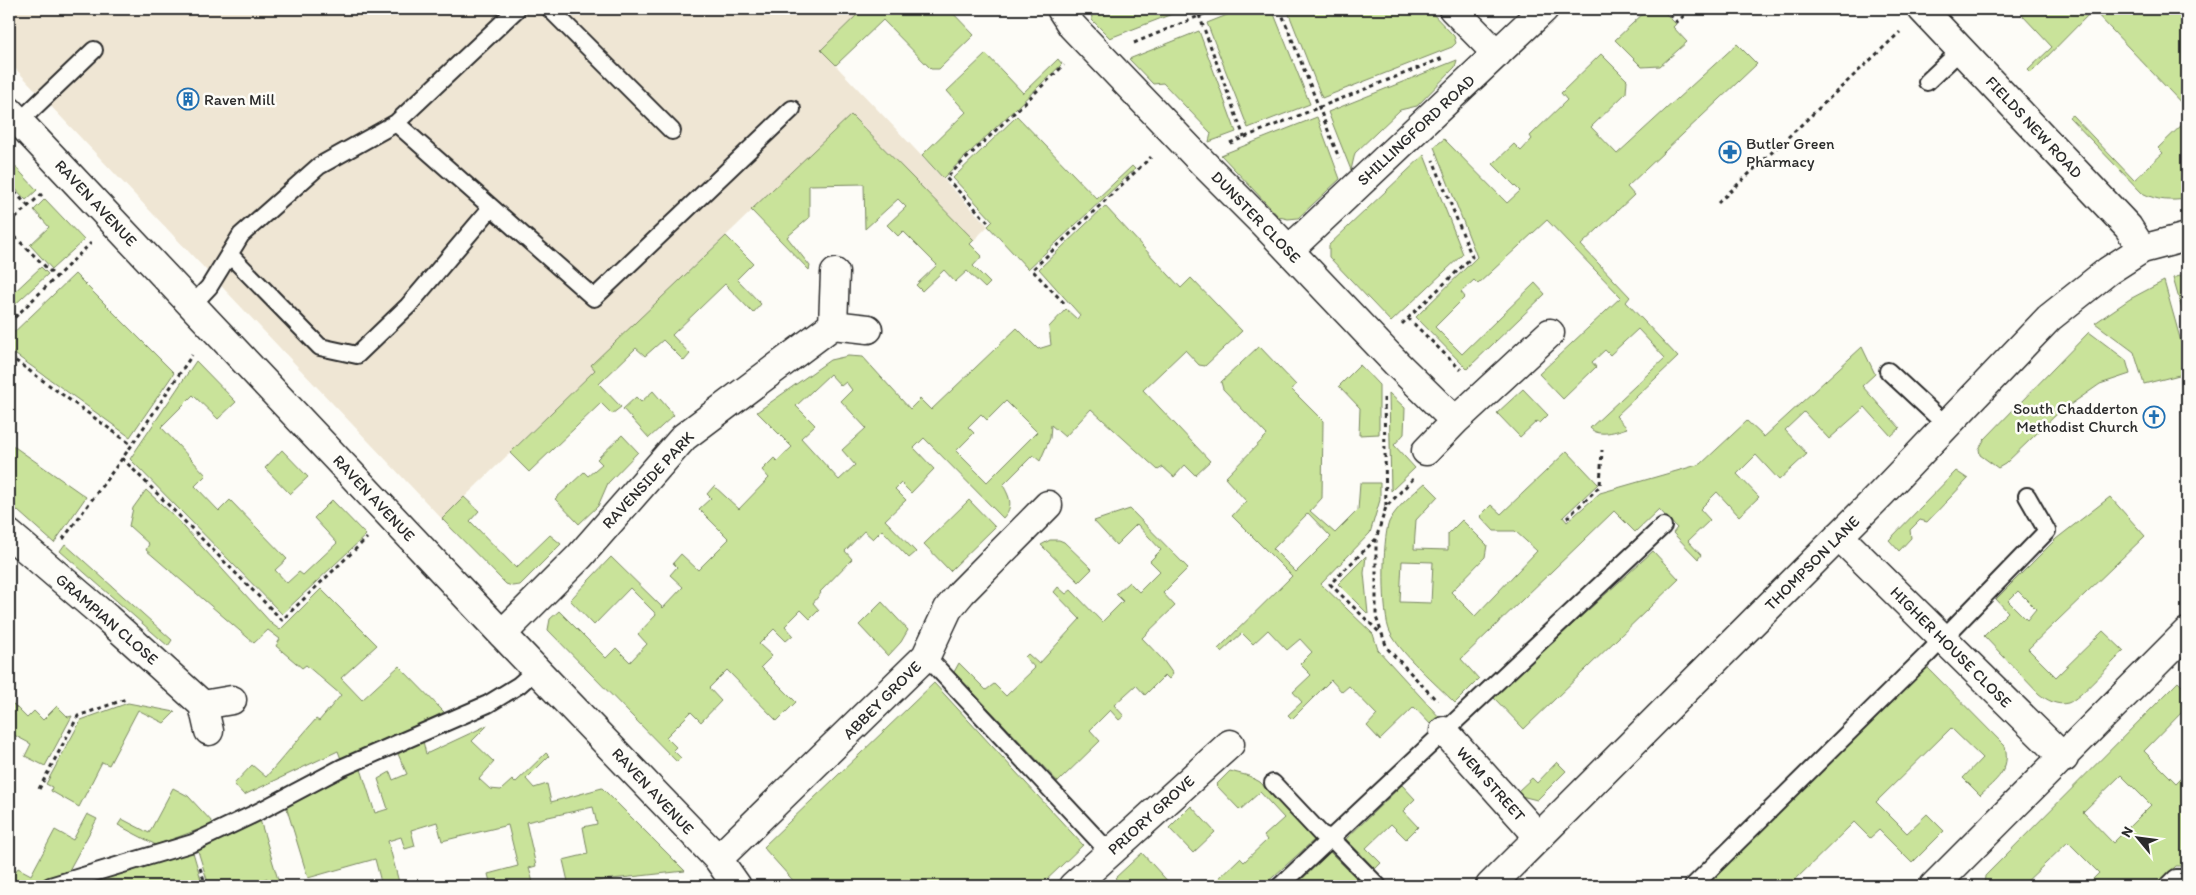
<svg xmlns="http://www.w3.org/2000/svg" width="2196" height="895" viewBox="0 0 2196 895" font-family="Itim,sans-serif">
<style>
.built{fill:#efe6d4}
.green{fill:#c9e39a;stroke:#7a8762;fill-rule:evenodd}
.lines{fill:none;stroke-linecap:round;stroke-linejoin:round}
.lane-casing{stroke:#2b2b2b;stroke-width:20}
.street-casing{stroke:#2b2b2b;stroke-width:31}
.secondary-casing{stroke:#2b2b2b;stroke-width:31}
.path{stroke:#2b2b2b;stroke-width:3;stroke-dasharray:4 4;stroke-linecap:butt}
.lane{stroke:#fdfcf7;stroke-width:16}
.street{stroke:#fdfcf7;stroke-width:28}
.secondary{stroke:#fdfcf7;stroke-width:28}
.labels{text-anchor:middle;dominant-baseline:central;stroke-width:5;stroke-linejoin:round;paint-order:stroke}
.poi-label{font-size:16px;fill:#2b2b2b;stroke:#fdfcf7;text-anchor:start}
.street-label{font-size:16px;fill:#2b2b2b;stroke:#fdfcf7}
</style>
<rect width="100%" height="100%" fill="#fdfcf7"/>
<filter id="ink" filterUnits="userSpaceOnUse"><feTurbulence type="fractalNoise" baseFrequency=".02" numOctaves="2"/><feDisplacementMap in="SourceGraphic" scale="10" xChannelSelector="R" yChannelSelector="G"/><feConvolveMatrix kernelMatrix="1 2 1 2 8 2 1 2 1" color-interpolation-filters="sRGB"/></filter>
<g filter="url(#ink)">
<path class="built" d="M9,9h854l-42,41 167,176 -14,14 -123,-125 -259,250 4,4 -154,150 -433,-457z"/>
<path class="green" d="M863,9h86l25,26 -35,34h-8l-48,-49 -47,45 -15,-15z
M1091,9h94l-75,29 -18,-18z
M1242,9h30l38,95 -62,24 -41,-105z
M1287,9h141l26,27 2,7 -4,4 -130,51z
M1648,9h13l15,15 -3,3 14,15 -27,24 -18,1 -27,-27z
M2028,9h147l12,13v87l-94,-99 -62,63 -3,-3 24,-23 -30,-32z
M1199,31l37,101 -27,10 2,-9 -48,-50 -10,1 -24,-25z
M1737,44l20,20 -130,123 7,8 -53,50 49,52 -4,5 52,55 -62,59 11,12c-10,3 -28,10 -37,0l75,-70 -27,-29 -28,26 -5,-5 -13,12 4,5 -33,32 -24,-25 82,-77 -74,-77 -69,64 -4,-4 -13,12 4,5 -30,30 27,27 73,-71 10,11 -78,75 -51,-52 61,-60 -43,-110 10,-8 63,64 13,-12 -27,-27 21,-20 7,7 11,-12 -2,-3 37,-36 -6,-7 40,-39 26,26 -1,13 -35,34 26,27z
M986,54l37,39 35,-34 4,5 -119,114 -21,-23 44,-43 -19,-21z
M1457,60l-2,7 -38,39 -17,4 -45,43 -4,17 -23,-58z
M851,115l123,125 -4,4 12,12 -9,10 17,17 -5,5 -18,-17 -12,11 -11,-12 -22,21 -6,-6 21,-20 -34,-34 -5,5 -11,-11 19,-18 -8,-8 -33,30 -1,-45 -55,1v33l-22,19 23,29 -1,4 -58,-60z
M2072,115l62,65 29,-27 -5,-5 29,-28v79c-17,2 -29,2 -45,-6l-73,-76z
M1017,116l80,83 35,-33 3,3 -107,100 -40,-43 5,-5 -40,-43z
M1317,117l23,62 -42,39 -10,1 -9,-2 -58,-62z
M1424,155l39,99 -72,68 -62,-65v-12z
M9,160l28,30 -11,10 -17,-18z
M45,199l39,41 -32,29 -22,-24 19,-18 -15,-17z
M1105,206l76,82 10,-10 51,53 -37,35 -6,-1 -14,-15 -42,40 67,71 -15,14 -10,-10 -11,12 -11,-10 -5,3 -67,-61 -26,28 -14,-12 -1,13 -10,23 -7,-6 -30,30c7,13 11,21 0,33l-79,-80 -10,10 20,21 -23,24 -10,-10 -6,6 11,11 -21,20 31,32 -7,6 -27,-28 -9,9 -9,-8 -19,20 7,8 -32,33 1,1 -8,10 6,7 -9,9 -9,-9 -16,16 8,9 -7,6 -12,-12 -15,15 13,12 -11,11 35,35 -19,19 -50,-51 -18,18 12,13 -20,21 -10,-10 -25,25 10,10 -3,3 8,8 -4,4 -129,-132 2,-11 9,-8 47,47 10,-10 14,14 17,-18 -9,-10 18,-19 -2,-3 -24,-24 -36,37 -24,-25 41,-43 52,51 20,-21 -13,-12 7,-8 -4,-4 8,-9 17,16 31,-31 -30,-30 12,-11 -4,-4 7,-8 25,23 30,-31 -7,-8 12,-12 3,3 15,-14 -35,-35 73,-52 18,-4 15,1 47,52 10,-10 11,11 86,-82 21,21 13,-4 -2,-18 17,-18 11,10 3,-4 -41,-46zM830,374l11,12 5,-4 6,8 -11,11 25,27 -24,22 13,15 -16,15 -38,-42 14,-13 -19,-19zM1006,401l31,31 -50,50 -31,-31 18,-18 -6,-6 13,-13 6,6z
M726,236l27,27 -16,16 24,25 -8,9 -28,-29 -53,51 18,19 -6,7 -21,-21 -18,16 -9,-8 -37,36 22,23 -9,7 -11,-11 -72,69 -19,-19 85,-83 -4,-5z
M41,267l7,7 -39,36v-13z
M75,274l99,99 -44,64 -121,-87v-13z
M2187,274v38l-4,1 -10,-35z
M2164,281l23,82v10l-43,11 -10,-32 -39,-29 35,-24z
M2089,332l37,28 4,14 -30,10 -43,30 -52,50 -7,4 -18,-13 -1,-6 5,-9z
M1259,346l37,39 -5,4 32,32 -1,77 -12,13 25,22 23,-23 2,-27h20v17l-10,33 -49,51 52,50 5,16 63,69 -8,8 -19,-20 -34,33 -13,-14 10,-11 -28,-29 -7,6 -11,-12 -39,39 -4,-4 14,-13 -9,-10 18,-17 -11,-11 12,-12 -12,-13 -13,11 -19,-20 -15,14 -11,-11 -21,19 -3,-3 74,-73 -60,-60 14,-15 -21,-23 42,-43 -44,-46 -2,-7zM1308,513l23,24 -35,35 -23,-23z
M1862,347l13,27 -13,12 38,42 -9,8 -26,-29 -36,32 -25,-27 -19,18 22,24 -28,26 -23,-25 -19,19 22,23 -20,19 -22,-24 -17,17 10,11 -22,21 13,14 -3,4 -25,-26 4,-5 -18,-19 -24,23 -21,-21 -153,148 18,20 -24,24c-18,-18 -55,-50 -65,-71 -8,-16 -8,-92 -1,-110 7,-15 24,-28 36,-39l13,13 -22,24 -2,29 34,1v-16l14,-14 25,25 -2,12 -34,35 24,24 62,-65 -22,-20h-21l-14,-15 11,-11 10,9 66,-63 31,33 -35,33 4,5 33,-29 101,-29 46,-43 17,16zM1402,561l31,1 -2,41 -31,-1z
M196,361l40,41 -18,17 -25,-24 -32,32 45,48 -11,11 24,25 11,-11 57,59 -12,11 12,13 12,-11 4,3 34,-32 -23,-25 18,-18 34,35 -84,79 -152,-155z
M1360,365l19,20v49l-20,1 1,-27 -21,-22z
M1523,389l25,26 -8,8 -3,-2 -17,16 -23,-24z
M653,391l21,24 -25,23 -26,-29 13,-12 5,5z
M1389,393l16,15 -1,26 -10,11 21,23 -24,23z
M622,435l16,17 -30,31 -10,23 -19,18 -24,-25 29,-27 4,4 14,-12 -5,-5z
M9,443l77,54 -32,46 -45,-40z
M282,450l26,27 -18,17 -25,-26z
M1956,471l12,8 -41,43 -7,-2 -10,10 1,8 -12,13 -10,-11z
M146,490l29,27 97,107 8,6 41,-41 56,56 -36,33 21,22 37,-34 45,46 -48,24 -55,23 -3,-8 -94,44 -10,-11 18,-19 14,12 50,-58 3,2 22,-26 -35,-30 -4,3 -26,-22 4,-7 -12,-9 -14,13 -108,-93 3,-6 -20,-18 4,-18z
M464,497l15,14 -9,10 46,47 34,-33 11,9 -41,41 -8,1 -6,-2 -64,-65z
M2110,497l35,39 -117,113 28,28 47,-46 21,20c-12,11 -44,48 -56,52 -11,3 -21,-3 -29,-9l-55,-58 24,-24 -12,-13 60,-60zM2018,591l18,18 -9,11 -19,-19z
M969,500l26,27 -45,44 -26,-27z
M1130,509l58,59 -25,25 12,13 -33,32 21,22 10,14 -4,5 -4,-4 -20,20 -9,-10 -22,20 10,11 -5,4 -9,-10 -20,20 10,11 -42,41 -104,-110 5,-9 27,27 8,-6 12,12 29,-28 -10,-11 3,-3 11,10 41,-45 -26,-27 4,-5 8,7 5,-4 31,32 21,-21 -7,-7 13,-12 10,10 21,-21 -10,-10 11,-11 -24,-26 -21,21 -22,-24z
M1050,540h9l5,2 28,27 -13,13 -38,-37z
M65,544l107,96 -4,6 -108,-95z
M1653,551l26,28 -155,150 -31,-32z
M1366,556l-2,17 4,41 -30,-30z
M882,602l26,28 -7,12 -13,14 -29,-31z
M1927,667l78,79c6,24 -9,34 -25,49l-17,-17 19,-20 -31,-30 -75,74 31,31 20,-19 17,17 -32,32 -33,-33 -9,8 -16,-16 -65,64h-84z
M2178,682l9,9v19l-2,-1 -41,42 32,32 11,-11v94h-11l-21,20h-69l13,-13 -31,-31 -46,44h-38l1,-10zM2121,775l30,30 -38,38 -30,-31z
M934,683l149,162 -43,41h-242l-35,-39z
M9,700l18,18 7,-7 9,9 14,-14 11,11 4,-1 -27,50 -20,-10 6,-12 -17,-9 -5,2z
M128,703l47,9 -11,11 -26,-13 -29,55 -7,-3 -23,45 -28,-16 1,-4 -6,-3 35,-64z
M488,725l-16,16 22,21 -15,17 11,10 11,1 11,-10 3,3 31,-30 3,3 -23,23 8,9 13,-4 4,18 51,-14 83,83 -82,9 -34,6 -6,-26 25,-6 -5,-27 14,-3 -4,-17 -67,15 10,44 -7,2 5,18h-43l-3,-12 30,-8 -10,-41 -66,16 -5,-19 -26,8 4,16 -10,3 -4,-12 -13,4 12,45h-18l-7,-27 -67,19 -22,-72 75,-37 14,44 13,-4 -10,-30 12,-7 3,8 14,-6 -9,-20 25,-13 3,13z
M1557,762l9,9 -29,29 -16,-4 -4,-4 15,-14 5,5z
M1230,771l19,5 11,6 54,58 -51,46h-40l-6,-6 23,-22 4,4 23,-22 -3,-4 20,-18 -24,-26 -20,18 -24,-25z
M1402,785l13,14 -12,12 15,16 -12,12 -15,-15 -25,24 15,15 -6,6 -29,-30z
M173,788l15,8 26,28 -58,21 -38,-20 4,-6 27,14z
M1191,806l24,26 -22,21 -24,-25z
M87,814l10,5 -29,53 -45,14h-14v-5l9,-13 13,7 24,-45 18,10z
M260,820l20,66h-10l-3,-8 -10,4 1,4h-49l-12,-38z
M192,849l11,37h-102l-2,-7z
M1330,852l28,28 -6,6h-57z
M1142,853l30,33h-10l-2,-2 -2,2h-35l-8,-8z"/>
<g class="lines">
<g class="lane-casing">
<path id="lane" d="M550,9l122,122
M1927,82l34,-32
M19,122l75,-72
M396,123l198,175 198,-189
M229,254l91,93 37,8 51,-49 83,-98
M192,305l17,-18 32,-52 78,-69 77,-43 121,-114
M1888,371l59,55
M926,656l184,197
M1273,783l48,51 11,5 46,47
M50,886l143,-43 63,-30 85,-45 147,-64 31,-19 18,-16
M1280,886l383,-360
M1693,886l234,-231 120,-124 -20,-35
M2168,886l8,-8h11"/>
</g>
<g class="street-casing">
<path id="street" d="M1061,9l11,17 130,136 62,62 133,140 58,57
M1453,9l44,45
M9,111l493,523 216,225 19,27
M1289,250l255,-241
M833,325l2,-52
M1426,451l29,-30 95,-88
M9,534l98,84 96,87 6,26
M1839,536l225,222
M502,634l78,-78 104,-119 149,-112 35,4
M203,705l29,-5
M1444,731l95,106
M718,859l208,-203 22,-47 14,-17 86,-87
M1073,886l157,-142
M1934,886l253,-254"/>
</g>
<g class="secondary-casing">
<path id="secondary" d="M1922,9l206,218 14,22
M1490,886l391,-392 168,-176 59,-47 34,-22 45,-12"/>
</g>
<path class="path" d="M1280,9l59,149
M1664,9l13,13 14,-13
M1199,15l45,122
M1134,43l82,-34
M1230,143l213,-85
M9,186l19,20
M1718,203l182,-171
M988,222l-42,-44 118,-113
M9,223l33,-29
M9,231l47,46
M1064,303l-32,-33 119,-113
M1408,318l53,52
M9,323l82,-80
M1402,324l70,-67 -39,-97
M9,356l123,89
M1384,398l2,109
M122,458l160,162 85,-82
M1413,479l-27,28 -10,32v78l11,31 50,53
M1567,518l33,-32 2,-36
M63,539l69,-94 60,-90
M1376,539l-46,45 49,48
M39,789l39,-73 48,-17
M200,868l6,18"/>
<use href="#lane" class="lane"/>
<use href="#street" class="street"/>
<use href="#secondary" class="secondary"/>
</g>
</g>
<defs>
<g id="building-ring" transform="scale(1.125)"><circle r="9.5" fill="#fdfcf7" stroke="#1f6fb2" stroke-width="1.5"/><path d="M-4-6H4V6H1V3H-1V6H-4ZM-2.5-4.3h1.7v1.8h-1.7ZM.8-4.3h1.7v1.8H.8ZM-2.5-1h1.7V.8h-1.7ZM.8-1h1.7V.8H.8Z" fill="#1f6fb2"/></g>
<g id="pharmacy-ring" transform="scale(1.125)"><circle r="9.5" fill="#fdfcf7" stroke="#1f6fb2" stroke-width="1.5"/><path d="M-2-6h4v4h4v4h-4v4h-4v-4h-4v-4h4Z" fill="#1f6fb2"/></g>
<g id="church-ring" transform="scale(1.125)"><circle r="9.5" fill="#fdfcf7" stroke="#1f6fb2" stroke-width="1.5"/><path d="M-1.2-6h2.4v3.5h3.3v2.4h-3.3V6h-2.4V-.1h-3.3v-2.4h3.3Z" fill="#1f6fb2"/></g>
</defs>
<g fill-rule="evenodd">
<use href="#building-ring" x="188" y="99"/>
<use href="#pharmacy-ring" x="1730" y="152"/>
<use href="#church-ring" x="2154" y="417"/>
</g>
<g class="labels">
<g class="poi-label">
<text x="204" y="99">Raven Mill</text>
<text x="1746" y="143">Butler Green<tspan x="1746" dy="18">Pharmacy</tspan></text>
<text x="2138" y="408" text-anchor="end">South Chadderton<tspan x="2138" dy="18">Methodist Church</tspan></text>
</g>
<g class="street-label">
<text transform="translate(2034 127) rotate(47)">FIELDS NEW ROAD</text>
<text transform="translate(1416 130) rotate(-43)">SHILLINGFORD ROAD</text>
<text transform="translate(96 203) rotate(47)">RAVEN AVENUE</text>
<text transform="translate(1256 217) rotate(46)">DUNSTER CLOSE</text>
<text transform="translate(648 480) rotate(-47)">RAVENSIDE PARK</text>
<text transform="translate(374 498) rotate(47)">RAVEN AVENUE</text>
<text transform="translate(1812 563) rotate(-45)">THOMPSON LANE</text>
<text transform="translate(107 619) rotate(41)">GRAMPIAN CLOSE</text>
<text transform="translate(1951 647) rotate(45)">HIGHER HOUSE CLOSE</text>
<text transform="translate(882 700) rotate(-45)">ABBEY GROVE</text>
<text transform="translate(1491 784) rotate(48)">WEM STREET</text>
<text transform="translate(653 791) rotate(47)">RAVEN AVENUE</text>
<text transform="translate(1151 815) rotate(-42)">PRIORY GROVE</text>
</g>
</g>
<rect width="2196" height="895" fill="none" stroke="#fdfcf7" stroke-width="30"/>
<rect x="15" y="15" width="2166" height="865" fill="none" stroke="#2b2b2b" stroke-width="2" filter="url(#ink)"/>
<g transform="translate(2138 838) rotate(299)" stroke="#fdfcf7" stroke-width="4" paint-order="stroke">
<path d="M0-4L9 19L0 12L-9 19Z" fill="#2b2b2b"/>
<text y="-8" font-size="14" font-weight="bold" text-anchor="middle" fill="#2b2b2b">N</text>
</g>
</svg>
